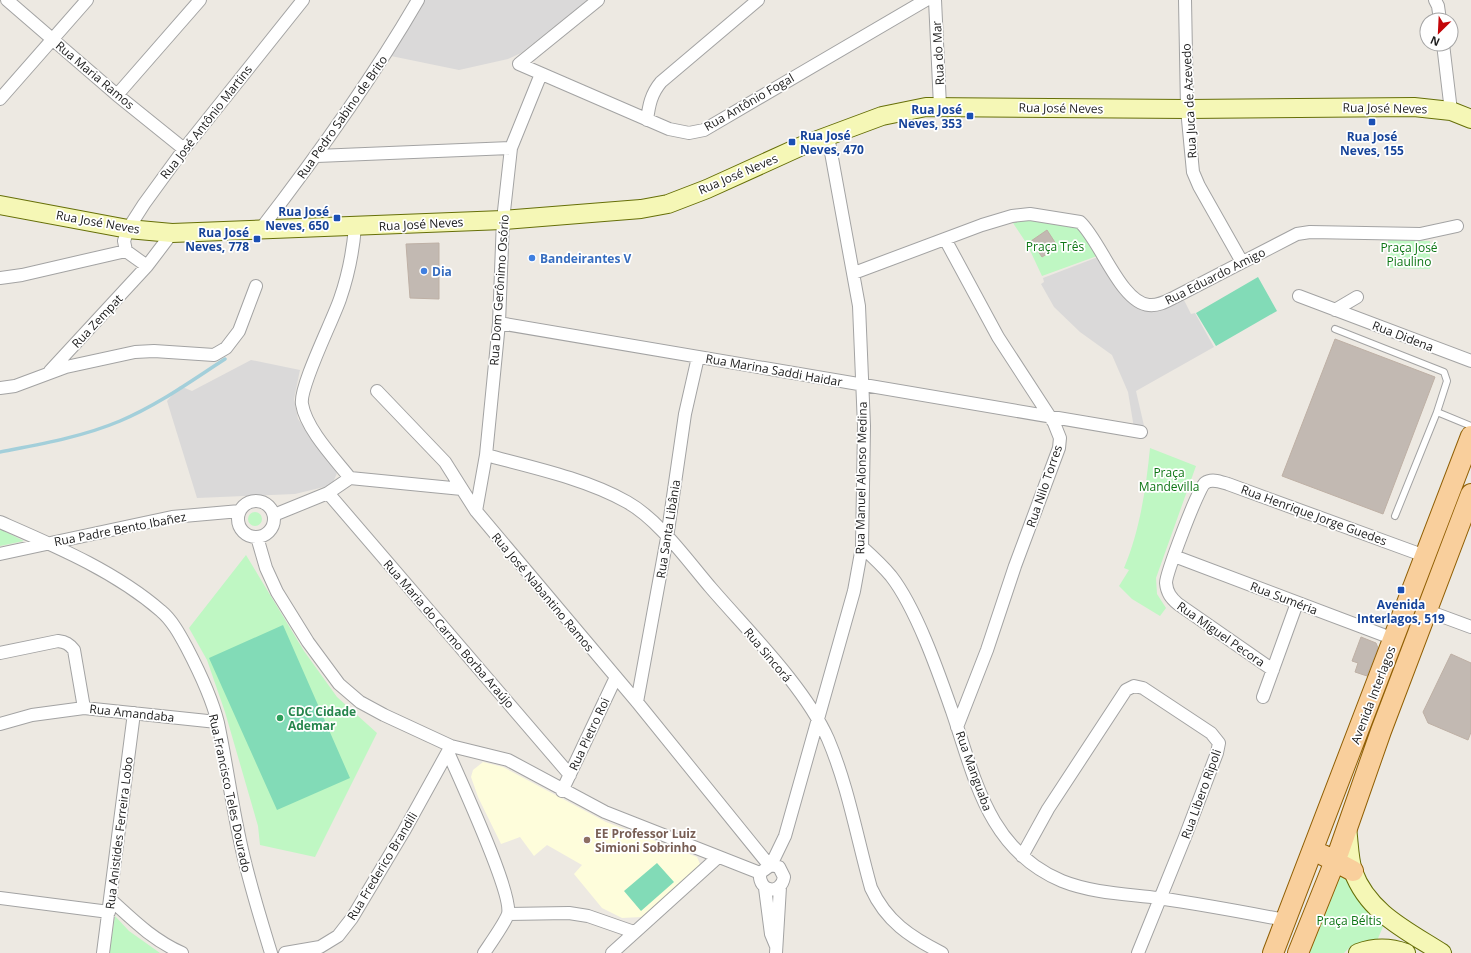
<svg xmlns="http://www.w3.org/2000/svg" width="1471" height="953" viewBox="0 0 1471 953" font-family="'Open Sans',sans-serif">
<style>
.residential{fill:#dad9d9}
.education{fill:#fefddb}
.park{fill:#bff7c3}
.pitch{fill:#82dbb7}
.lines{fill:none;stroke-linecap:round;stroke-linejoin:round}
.stream{stroke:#a3cfda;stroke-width:3.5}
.building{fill:#c2b9b2;stroke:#beb0a5}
.lane-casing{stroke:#a3a3a3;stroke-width:8}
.street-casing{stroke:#a3a3a3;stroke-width:14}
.secondary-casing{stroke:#666f08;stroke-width:20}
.primary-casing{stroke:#905f04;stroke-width:22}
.lane{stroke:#fff;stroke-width:6}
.street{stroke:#fff;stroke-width:12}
.secondary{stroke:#f5f7b6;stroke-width:18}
.primary{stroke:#f9cf9c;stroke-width:20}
.transit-dot{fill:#1a4fb4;stroke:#fff;stroke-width:1.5}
.shop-dot{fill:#3f7fe0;stroke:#fff;stroke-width:1.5}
.leisure-dot{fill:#2e9e5b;stroke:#fff;stroke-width:1.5}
.education-dot{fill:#8d6e63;stroke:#fff;stroke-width:1.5}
.labels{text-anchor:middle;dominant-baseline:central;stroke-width:3.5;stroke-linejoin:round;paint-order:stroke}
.street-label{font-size:12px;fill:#1c1c1c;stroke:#fff}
.transit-label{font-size:12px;font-weight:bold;fill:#164399;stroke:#fff;text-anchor:end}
.park-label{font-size:12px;fill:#0e7615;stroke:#fff}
.shop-label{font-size:12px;font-weight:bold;fill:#366cbe;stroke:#fff;text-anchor:start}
.leisure-label{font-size:12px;font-weight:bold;fill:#27864d;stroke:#fff;text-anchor:start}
.education-label{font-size:12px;font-weight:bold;fill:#785e54;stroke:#fff;text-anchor:start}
</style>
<rect width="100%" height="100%" fill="#ede9e2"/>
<path class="residential" d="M423,0h165l-67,53 -13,6 -49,11 -68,-14z
M1098,257l39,48 33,1 14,-6 7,14 4,-1 19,34 -78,44 9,39 -11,-2 -6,-36 -16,-37 -32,-23 -26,-25 -13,-23 3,-2 -1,-4z
M251,360l49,10 -6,29 4,20 39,54 -5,12 -37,9 -98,4 -30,-97 13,-15 12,5z"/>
<path class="education" d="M483,762l20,5 103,55 91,35 3,7 -7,9 -51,44 -20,1 -20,-10 -28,-34 8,-9 -35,-20 -13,11 -14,-19 -19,7 -23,-47 -7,-20 2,-7z"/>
<path class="park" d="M1028,219l45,5 9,8 15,24 -55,20 -15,-32 -14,-21z
M1388,240l42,1v28l-42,-1z
M1150,448l46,18 -40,112 1,16 9,14 -6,8 -28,-17 -13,-13 10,-16 -5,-2c16,-38 22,-80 26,-120z
M248 519a7 7 0 1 1 14 0a7 7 0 1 1-14 0Z
M0,529l24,12 -24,5z
M246,555l58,96 33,46 40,36 -62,124 -55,-12 -2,-19 -33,-114 -18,-52 -18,-32z
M1343,866l42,56 -9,21 -24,2 -8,8h-36z
M115,916l14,15 31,22h-51z"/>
<path class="pitch" d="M1258,277l19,34 -61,35 -20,-33z
M283,625l67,153 -73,32 -68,-152z
M657,863l17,19 -33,29 -17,-20z"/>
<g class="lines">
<path class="stream" d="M0,452c41,-8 82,-15 120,-31 38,-16 71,-40 105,-62"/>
</g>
<path class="building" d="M1047,230l11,17 -16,10 -11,-16z
M439,243v56l-29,-1 -4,-54z
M1335,339l100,38 -52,137 -101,-38z
M1361,637l15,6 2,5 -11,28 -12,-4 3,-9 -6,-2z
M1451,654l20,9v69l-3,8 -40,-17 -5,-11z"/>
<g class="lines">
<g class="lane-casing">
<path id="lane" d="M1335,329l109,43 3,9 -10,31 -42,104
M1437,412l34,14"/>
</g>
<g class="street-casing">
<path id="street" d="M7,0l110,95 67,54
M598,0l-79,64 150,65 20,4 15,-3 222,-130
M935,0l5,106
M1185,0l2,109 6,63 6,14 43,76
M1435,0l3,6 2,14
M1443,44l8,67
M117,95l83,-95
M0,99l87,-99
M647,120c2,-15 4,-26 14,-38l97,-82
M317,156l194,-8
M260,230c57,-74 111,-149 158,-230
M945,239l53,98 56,86 6,15 -1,10 -44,118 -28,84 -30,77
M126,251l-2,-10 4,-12 16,-25 40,-55 119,-149
M854,273l128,-48 30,-9 18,-2 50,8c20,18 41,81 69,83 10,1 18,-4 26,-8l122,-63 13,-2 110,2 37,-8
M0,278l22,-3 104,-24 21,15 25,-33
M1299,296l172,65
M1335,310l22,-13
M499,323l642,109
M50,371l97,-105
M0,388l15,-2 51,-19 69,-15 19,-1 60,4 12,-7 13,-17 17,-45
M377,391l68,71 17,27
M486,455c45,12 101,24 141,47 32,18 60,58 84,86 37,43 94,99 117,151 20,47 29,99 43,149 15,33 39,49 71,65
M350,478c-15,-19 -44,-49 -48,-74 -3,-17 31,-84 38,-105 8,-23 13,-48 15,-72
M328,493l242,282
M238 519a18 18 0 1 1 36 0a18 18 0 1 1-36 0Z
M476,511l10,-56 13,-132 4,-103 8,-72 30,-74
M274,515l54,-22 22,-15 112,11 14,22 161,191 132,163
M0,522c55,24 115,49 161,89 11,9 19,24 26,37 12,23 25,50 31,75 8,38 13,76 21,113 8,40 20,78 32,117
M257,537l9,31 11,24 31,50 31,42 21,18 24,13 67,31 57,14 97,52 155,61
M862,547c10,9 20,18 29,29 25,32 47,95 61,135 23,67 36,139 110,170 30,12 64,13 96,17 42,6 85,14 127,22
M0,554l172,-37 68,-6
M1174,556l220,83
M1425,610l46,17
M0,653l58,-12c8,1 11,3 16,9l10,58
M1273,670l-95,-66c-7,-6 -11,-11 -12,-21 0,-9 32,-95 39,-100 7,-5 16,-1 23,1l197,72
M1263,697l34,-94
M637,702l30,-164 18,-124 13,-57
M0,724l32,-9 52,-7 133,14
M448,752c11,26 65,141 60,162 -3,9 -18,30 -24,39
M562,791l54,-114
M1022,856l26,-47 78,-119 8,-4 9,2 68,45 8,10 -2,10 -32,84 -47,116
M771,865l8,2 5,10c-3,19 -26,15 -24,-4l11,-8 14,-29 69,-245 8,-44 2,-121 -5,-120 -31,-170
M765,888l6,46 5,12
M0,898l109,14
M111,900c23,21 42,40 71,53
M508,914l61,-1 19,3 46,16
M103,953l31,-240
M285,953l35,-6 18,-11 14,-18 52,-87 47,-85
M612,953l105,-95
M776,953l4,-66"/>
</g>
<g class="secondary-casing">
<path id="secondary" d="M0,205l128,24 44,4 331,-13 138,-11 27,-5 39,-15 97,-44 78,-29 44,-9 261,2 227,-2 37,4 20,8
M1347,828c2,14 2,31 6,43 15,42 55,60 89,82
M1358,953c16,-6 32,-6 48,0"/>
</g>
<g class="primary-casing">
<path id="primary" d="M1323,855l30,16
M1273,953l198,-517
M1298,953l41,-102 42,-120 90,-237"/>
</g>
<use href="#lane" class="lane"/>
<use href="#street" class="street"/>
<use href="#secondary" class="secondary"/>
<use href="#primary" class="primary"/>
</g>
<g class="transit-dot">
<rect x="966" y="112" width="8" height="8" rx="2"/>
<rect x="1368" y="118" width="8" height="8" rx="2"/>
<rect x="788" y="138" width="8" height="8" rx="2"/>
<rect x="333" y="214" width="8" height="8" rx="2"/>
<rect x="253" y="235" width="8" height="8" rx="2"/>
<rect x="1397" y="586" width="8" height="8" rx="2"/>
</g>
<g class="shop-dot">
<circle cx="532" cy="258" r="4"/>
<circle cx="424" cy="271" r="4"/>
</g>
<circle class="leisure-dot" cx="280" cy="718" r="4"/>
<circle class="education-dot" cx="587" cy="840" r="4"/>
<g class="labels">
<g class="street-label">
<text transform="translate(938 53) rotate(-93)">Rua do Mar</text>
<text transform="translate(95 75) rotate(40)">Rua Maria Ramos</text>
<text transform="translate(1189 101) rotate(-93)">Rua Juca de Azevedo</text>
<text transform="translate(749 102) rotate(-30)">Rua Antônio Fogal</text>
<text transform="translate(1061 108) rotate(1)">Rua José Neves</text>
<text transform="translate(1385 108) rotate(1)">Rua José Neves</text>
<text transform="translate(342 117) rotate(-55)">Rua Pedro Sabino de Brito</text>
<text transform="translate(206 122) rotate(-52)">Rua José Antônio Martins</text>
<text transform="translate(738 174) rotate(-23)">Rua José Neves</text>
<text transform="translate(98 222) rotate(10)">Rua José Neves</text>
<text transform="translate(421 224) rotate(-3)">Rua José Neves</text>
<text transform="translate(1215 276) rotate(-27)">Rua Eduardo Amigo</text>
<text transform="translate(499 290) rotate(-86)">Rua Dom Gerônimo Osório</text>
<text transform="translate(97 321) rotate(-47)">Rua Zempat</text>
<text transform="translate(1403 336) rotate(21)">Rua Didena</text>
<text transform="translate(774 370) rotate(10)">Rua Marina Saddi Haidar</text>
<text transform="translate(861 478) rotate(-89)">Rua Manuel Alonso Medina</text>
<text transform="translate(1044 486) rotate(-71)">Rua Nilo Torres</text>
<text transform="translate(1314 515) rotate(20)">Rua Henrique Jorge Guedes</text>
<text transform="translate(120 529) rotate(-11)">Rua Padre Bento Ibañez</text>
<text transform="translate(668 529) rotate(-81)">Rua Santa Libânia</text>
<text transform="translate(543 592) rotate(50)">Rua José Nabantino Ramos</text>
<text transform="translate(1284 598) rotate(21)">Rua Suméria</text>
<text transform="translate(449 634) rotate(49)">Rua Maria do Carmo Borba Araújo</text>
<text transform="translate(1221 634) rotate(35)">Rua Miguel Pecora</text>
<text transform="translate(768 655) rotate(50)">Rua Sincorá</text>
<text transform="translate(1373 695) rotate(-69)">Avenida Interlagos</text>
<text transform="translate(132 713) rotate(6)">Rua Amandaba</text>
<text transform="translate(589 734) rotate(-65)">Rua Pietro Roi</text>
<text transform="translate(974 771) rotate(70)">Rua Manguaba</text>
<text transform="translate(230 793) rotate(78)">Rua Francisco Teles Dourado</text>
<text transform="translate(1201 794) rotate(-70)">Rua Libero Ripoli</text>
<text transform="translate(119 833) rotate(-83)">Rua Anistides Ferreira Lobo</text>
<text transform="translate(382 866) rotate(-59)">Rua Frederico Brandili</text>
</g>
<g class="transit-label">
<text x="962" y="109">Rua José<tspan x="962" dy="14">Neves, 353</tspan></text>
<text x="800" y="135" text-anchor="start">Rua José<tspan x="800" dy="14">Neves, 470</tspan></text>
<text x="1372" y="136" text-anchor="middle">Rua José<tspan x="1372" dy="14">Neves, 155</tspan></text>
<text x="329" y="211">Rua José<tspan x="329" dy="14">Neves, 650</tspan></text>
<text x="249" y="232">Rua José<tspan x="249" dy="14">Neves, 778</tspan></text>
<text x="1401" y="604" text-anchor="middle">Avenida<tspan x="1401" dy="14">Interlagos, 519</tspan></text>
</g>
<g class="park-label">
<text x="1055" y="246">Praça Três</text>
<text x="1409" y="247">Praça José<tspan x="1409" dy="14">Piaulino</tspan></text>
<text x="1169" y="472">Praça<tspan x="1169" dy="14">Mandevilla</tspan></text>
<text x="1349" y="920">Praça Béltis</text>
</g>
<g class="shop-label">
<text x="540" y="258">Bandeirantes V</text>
<text x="432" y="271">Dia</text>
</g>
<g class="leisure-label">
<text x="288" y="711">CDC Cidade<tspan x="288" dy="14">Ademar</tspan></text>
</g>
<g class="education-label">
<text x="595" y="833">EE Professor Luiz<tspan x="595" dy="14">Simioni Sobrinho</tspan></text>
</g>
</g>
<g transform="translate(1439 32) rotate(204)"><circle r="19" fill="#ffffff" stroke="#a4a4a4"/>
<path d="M0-3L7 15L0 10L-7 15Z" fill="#c30609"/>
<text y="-6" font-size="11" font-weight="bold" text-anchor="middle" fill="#1c1c1c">N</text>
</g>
</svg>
